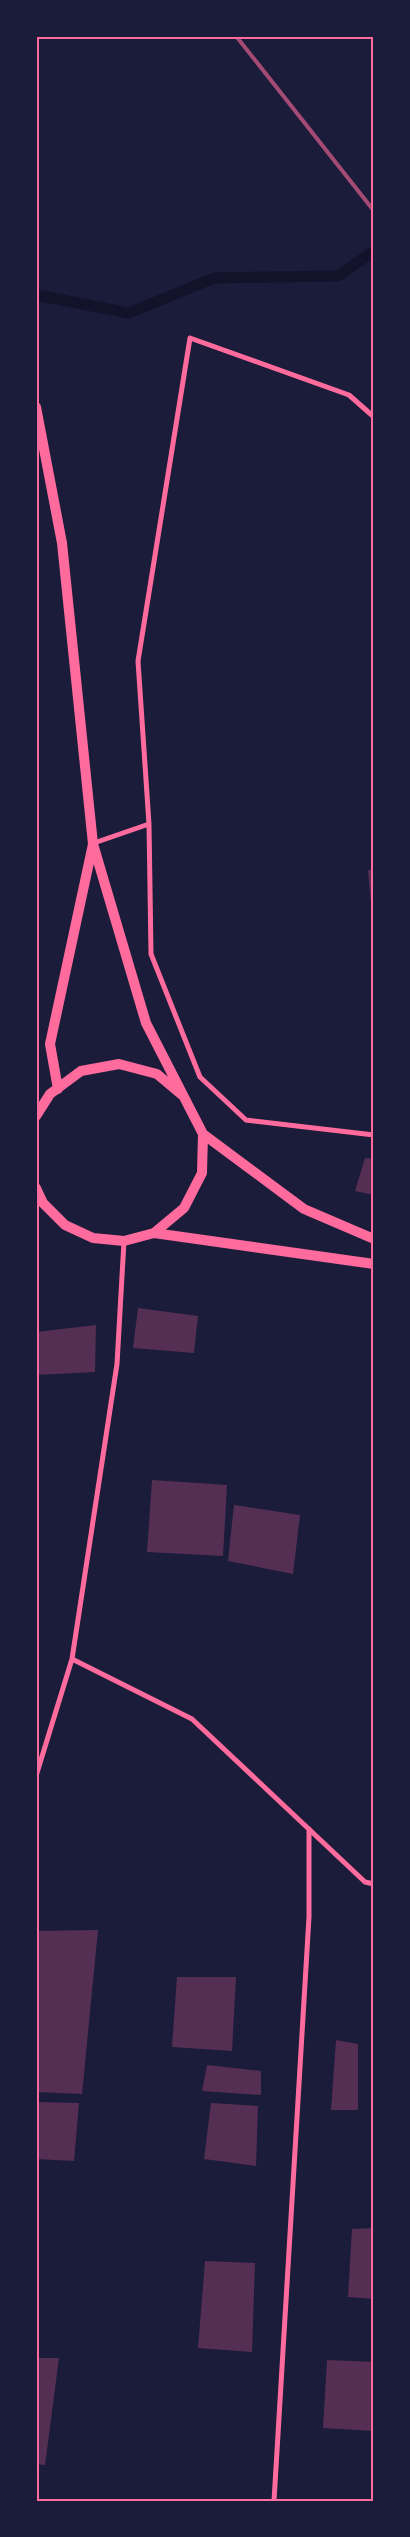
<svg xmlns="http://www.w3.org/2000/svg" width="410" height="2537" viewBox="0 0 410 2537" font-family="'PT Serif',serif">
<style>
.lines{fill:none;stroke-linecap:round;stroke-linejoin:round}
.stream{stroke:#12122b;stroke-width:11}
.building{fill:#542f53}
.minor{stroke:#ff6b9d;stroke-width:5}
.secondary{stroke:#ff6b9d;stroke-width:10}
.rail{stroke:#a44b75;stroke-width:4}
.neatline{fill:none;stroke:#ff6b9d;stroke-width:2}
</style>
<rect width="100%" height="100%" fill="#1b1b3a"/>
<g class="lines">
<path class="stream" d="M36,295l93,18 85,-35 124,-2 36,-25"/>
</g>
<path class="building" d="M374,869v47h-2l-4,-46z
M365,1158l9,1v36l-19,-4z
M138,1308l60,8 -4,37 -61,-5z
M96,1325l-1,47 -59,3v-43z
M152,1480l75,5 -4,71 -76,-4z
M234,1505l66,10 -7,59 -65,-13z
M98,1930l-16,164 -46,-2v-161z
M177,1977h59l-4,74 -60,-4z
M336,2040l22,4v66h-27z
M207,2065l54,6v24l-59,-4z
M36,2102l43,1 -5,58 -38,-2z
M211,2103l47,3 -2,60 -52,-7z
M374,2228v71l-26,-2 4,-68z
M205,2261l50,2 -3,89 -54,-4z
M36,2358h23l-14,107 -9,-1z
M327,2360l47,2v69l-51,-3z"/>
<g class="lines">
<path class="minor" d="M149,824l-11,-163 52,-323 159,57 25,22
M94,843l55,-19 2,130 49,123 46,43 128,15
M72,1659l120,60 173,163 9,2
M36,1776l36,-117 45,-295 7,-123
M274,2501l35,-584v-88"/>
<path class="secondary" d="M36,407l26,136 31,301 53,179 57,111 -1,39 -18,35 -30,25 -30,8 -31,-3 -28,-13 -22,-22 -7,-15
M58,1089l-8,-45 43,-200
M36,1116l14,-22 31,-23 38,-7 38,10 25,21
M203,1134l101,75 70,30
M154,1233l220,31"/>
<path class="rail" d="M236,36l138,175"/>
</g>
<rect width="410" height="2537" fill="none" stroke="#1b1b3a" stroke-width="75"/>
<rect x="38" y="38" width="334" height="2462" class="neatline"/>
</svg>
